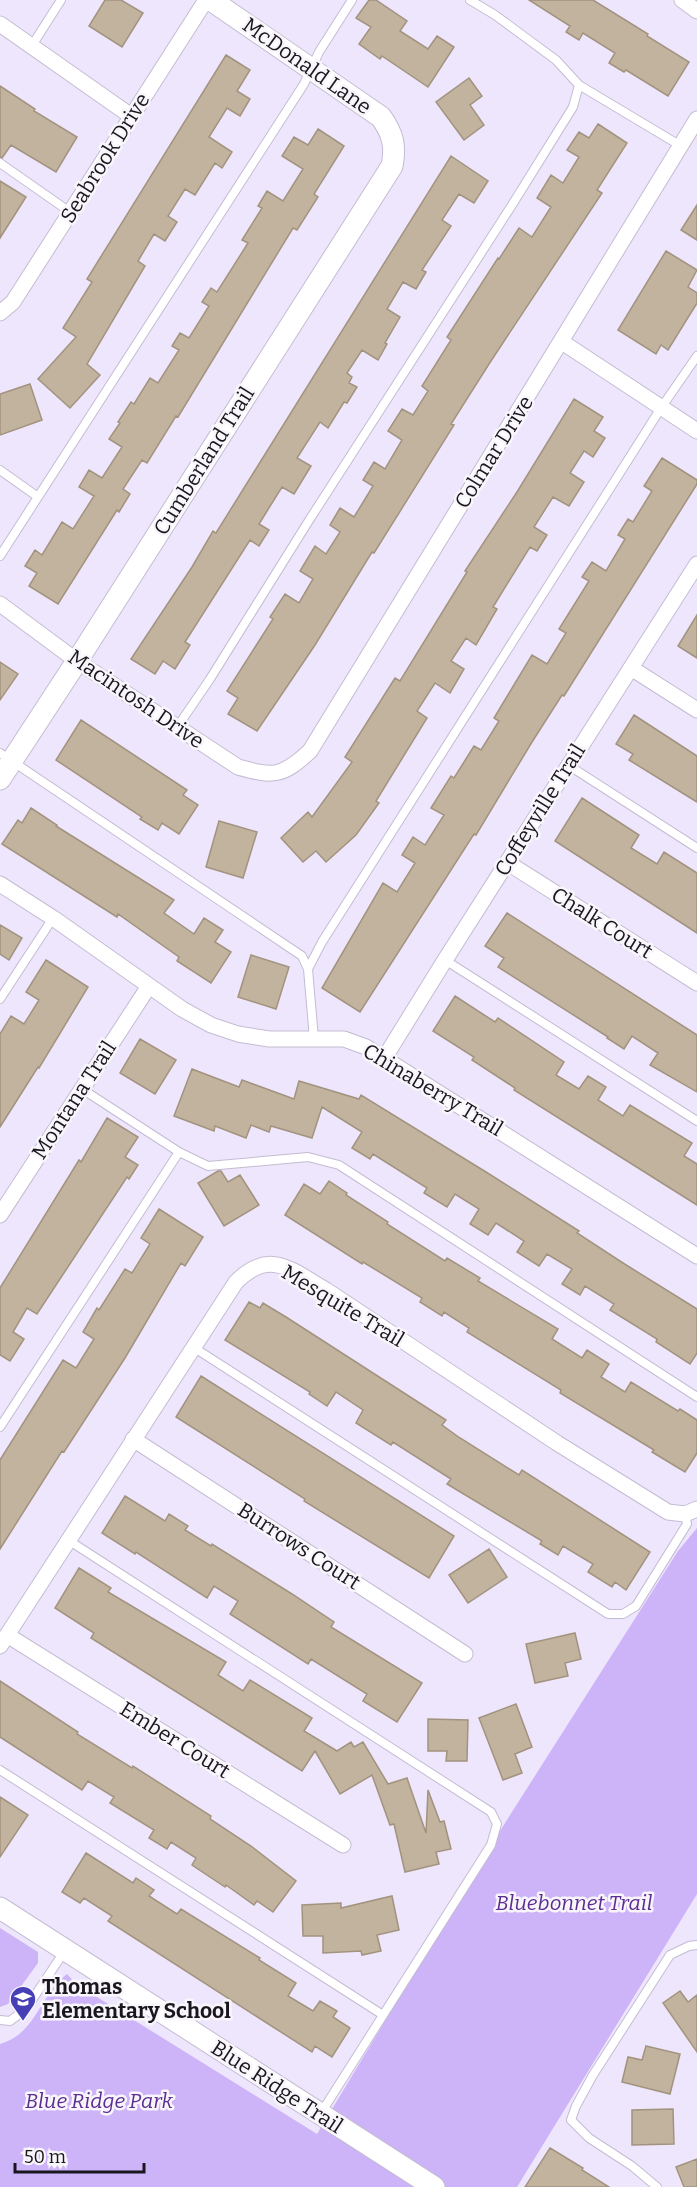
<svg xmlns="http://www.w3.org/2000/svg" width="697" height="2187" viewBox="0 0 697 2187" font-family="Bitter,serif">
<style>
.green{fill:#cdb3f8}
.building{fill:#c2b39f;stroke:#a2937f;stroke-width:1.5}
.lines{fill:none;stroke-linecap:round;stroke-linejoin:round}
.lane-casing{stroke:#c4bcd3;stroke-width:10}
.street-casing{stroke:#c4bcd3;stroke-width:17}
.secondary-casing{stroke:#c4bcd3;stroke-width:23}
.lane{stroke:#fff;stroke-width:8}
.street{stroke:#fff;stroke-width:15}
.secondary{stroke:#fff;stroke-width:21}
.labels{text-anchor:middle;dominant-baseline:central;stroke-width:5;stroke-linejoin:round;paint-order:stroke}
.street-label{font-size:21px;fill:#19161e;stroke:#f8f6fb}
.park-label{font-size:21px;font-style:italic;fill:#5d2e91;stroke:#f8f6fb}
.poi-label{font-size:21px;font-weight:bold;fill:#19161e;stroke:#f8f6fb;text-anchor:start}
</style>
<rect width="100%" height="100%" fill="#eee6fd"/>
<path class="green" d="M697,1528v366l-180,293h-517v-143c36,-10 40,-49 67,-70l9,10 241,150 174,-289 187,-294z
M0,1928l38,24v11l-30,41 -8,3z"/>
<path class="building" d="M105,0h16l22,13 -21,34 -33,-21z
M369,0h7l31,21 -7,10 28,18 9,-13 17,11 -26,40 -46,-31 -2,3 -21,-15 12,-17 -15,-9z
M529,0h64l55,34 -1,2 42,26 -21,34 -42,-26 -2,2 -15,-9 6,-10 -32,-20 -4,7 -13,-8 4,-6z
M226,55l24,15 -13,21 13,8 -10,17 -13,-8 -18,29 23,15 -10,16 -7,-5 -20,32 -10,-6 -17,27 9,6 -12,19 -11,-7 -16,27 7,5 -58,98 13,11 -30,33 -32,-29 38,-42 -13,-9 29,-46 -5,-3z
M469,78l13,18 -12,9 14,20 -20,15 -28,-38z
M0,86l35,23 -1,2 43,26 -21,35 -45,-27 -9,13 -2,-1z
M598,124l29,19 -30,47 5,3 -113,171 -38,60 3,1 -80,128 -2,-1 -57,93 -58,86 -29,-17 10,-16 -11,-7 46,-72 -3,-2 15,-23 14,9 14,-24 -13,-8 15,-25 11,8 14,-22 -10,-7 10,-17 14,9 19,-31 -10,-6 11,-18 11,7 17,-29 -14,-9 14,-22 11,6 15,-24 -6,-5 29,-46 -4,-3 51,-79 1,1 20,-31 13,9 19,-30 -14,-9 14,-23 12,8 16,-26 -12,-7 12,-18 10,6z
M318,129l26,17 -30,48 4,3 -21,33 -4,-2 -115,189 -2,-1 -29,47 -5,-3 -19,29 7,5 -11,18 -2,-2 -59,94 -29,-18 8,-13 -12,-7 10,-16 7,5 20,-33 11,7 21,-33 -15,-9 10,-17 13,8 20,-31 -13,-8 11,-16 -2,-1 13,-20 3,2 16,-26 8,5 21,-33 -7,-4 8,-13 9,5 20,-32 -7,-4 9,-14 6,4 31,-49 -6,-3 20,-32 -4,-2 9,-15 16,10 20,-32 -21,-13 12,-19 14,8z
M451,156l37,25 -14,22 -15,-9 -17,26 9,6 -29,44 4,2 -10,17 -13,-7 -16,27 13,8 -15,26 2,1 -9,16 -16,-10 -15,23 5,4 -3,6 8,4 -10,16 -3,-1 -16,26 -8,-6 -23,36 14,8 -17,28 -12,-7 -23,37 10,6 -10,16 -9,-6 -65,102 5,3 -15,24 -12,-8 -8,13 -24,-15 61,-92 21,-36 3,2 28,-45z
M0,181l26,16 -26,41z
M697,205v35l-16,-10z
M666,251l31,19 -9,17 9,6v10l-29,47 -7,-5 -5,9 -38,-24z
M30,384l12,36 -42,15v-41z
M574,399l29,18 -9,14 11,7 -12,19 -9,-6 -14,22 14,9 -15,24 -16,-9 -19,30 13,8 -10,16 -7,-4 -37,60 4,2 -21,36 -10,-7 -15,23 13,8 -14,24 -15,-10 -18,28 10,7 -51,83 3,2 -23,32 -30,27 -10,-11 -13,11 -22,-24 27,-26 4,5 40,-55 -7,-5 50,-79 5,3 67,-109 -2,-1 52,-79z
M662,458l35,22v4l-133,212 -2,-1 -30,47 -56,93 -2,-1 -114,178 -38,-24 61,-105 14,9 18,-29 -13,-8 11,-18 12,8 19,-30 -13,-7 20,-32 3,2 20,-32 7,4 18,-29 -5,-3 38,-63 15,9 19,-31 -7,-4 30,-48 -7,-4 10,-15 14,9 19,-32 -7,-4 10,-16 5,3 19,-31 -8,-5z
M697,615v43l-19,-12z
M0,662l18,12 -18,26z
M634,715l63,41v46l-68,-42 4,-6 -17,-10z
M81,720l106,70 -4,5 15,10 -19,29 -17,-11 -4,7 -18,-11 2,-2 -86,-57z
M582,798l57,37 -8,13 26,16 7,-12 33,21v60l-142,-92z
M31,808l26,17 -1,1 118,74 -10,13 30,21 10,-16 19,12 -8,12 16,10 -20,31 -34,-22 2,-4 -61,-43 -1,3 -115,-73 16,-24 4,3z
M219,821l38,11 -14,46 -37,-11z
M507,913l190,122v57l-47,-27 8,-12 -26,-17 -8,13 -17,-11 1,-1 -110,-70 6,-9 -19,-12z
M0,925l22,13 -13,22 -9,-6z
M251,955l38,12 -13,42 -38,-12z
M46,960l42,27 -49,81 -1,-1 -38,60v-93l11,-18 13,8 15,-24 -13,-8z
M455,996l40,26 3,-4 66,44 -8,13 23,14 9,-13 18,11 -8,13 25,16 7,-11 62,38 -8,13 13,8v41l-183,-115 1,-2 -43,-28 2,-3 -41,-26z
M140,1039l36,21 -21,34 -35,-21z
M192,1069l47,18 3,-7 52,19 5,-18 60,18 2,-4 125,77 93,59 -2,2 46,30 74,46v44l-7,11 -34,-22 1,-3 -47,-29 4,-6 -29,-18 -5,9 -18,-11 10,-15 -25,-15 -8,12 -22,-14 7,-11 -28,-18 -8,12 -18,-11 9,-15 -24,-15 -8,13 -23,-14 3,-5 -54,-34 -3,5 -18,-11 10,-16 -40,-25 -10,31 -41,-12 -2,6 -18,-7 -5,13 -31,-12 -1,5 -40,-15z
M107,1118l31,19 -13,20 13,8 -9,14 -2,-2 -90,137 -10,-6 -14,24 11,7 -14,22 -10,-6v-67l79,-128 2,2z
M218,1171h3l7,11 12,-7 19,30 -35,21 -26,-43z
M329,1181l18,12 -1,2 42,27 -1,2 58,37 2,-3 33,20 -2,3 80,48 -6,10 30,19 5,-8 22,14 -8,13 24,15 6,-10 47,29 2,-2 17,11v33l-12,19 -33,-20 2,-2 -94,-57 1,-3 -94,-58 2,-4 -25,-16 -2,4 -22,-14 2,-4 -59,-36 -1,2 -77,-49 19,-31 16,10z
M159,1209l44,28 -18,29 -4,-3 -56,95 -61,94 -2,-1 -62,98v-89l63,-100 13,8 18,-29 -11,-7 14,-24 2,2 26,-41 7,4 18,-29 -9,-6z
M249,1302l11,6 3,-5 23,14 160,103 -4,5 18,13 59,37 3,-5 128,82 -24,38 -11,-8 -3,5 -24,-15 5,-8 -30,-18 -5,9 -18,-11 2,-3 -95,-57 4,-5 -58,-37 -2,3 -35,-22 7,-13 -27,-18 -9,14 -18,-12 1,-2 -85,-52z
M201,1376l253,160 -25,42 -125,-77 1,-2 -129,-82z
M125,1496l40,25 4,-7 19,12 -3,4 26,16 1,-2 80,50 42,28 -3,5 91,56 -25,39 -34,-21 4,-7 -56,-35 -3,5 -78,-50 8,-13 -24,-15 -7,12 -71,-46 -1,2 -33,-21z
M489,1549l18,28 -39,26 -19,-28z
M79,1568l32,20 -3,4 118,70 -8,13 25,16 7,-11 62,38 -8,13 33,20 14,-9 3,5 9,-5 25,42 19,-6 19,55 2,-43 12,32 4,-1 7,28 -15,3 3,12 -34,8 -11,-48 -4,1 -18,-50 -32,19 -25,-43 -13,20 -211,-133 3,-5 -39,-25z
M575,1633l6,26 -16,4 3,13 -33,7 -9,-39z
M0,1681l78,51 -1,2 55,34 1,-2 78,50 -1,3 41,27 45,35 -23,31 -16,-11 -3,4 -28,-20 -1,2 -33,-22 4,-7 -25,-16 -4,7 -18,-11 5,-8 -44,-27 4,-6 -26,-16 -6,9 -82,-53z
M516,1704l16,43 -17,7 7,19 -19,7 -24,-62z
M428,1719l40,1 -1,41h-21l1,-10h-19z
M0,1797l28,18 -28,42z
M86,1853l47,30 3,-5 18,12 -5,6 28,18 4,-5 79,49 -1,2 37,23 -8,13 25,15 7,-10 17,10 -4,6 17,11 -18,29 -17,-11 -3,6 -204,-131 4,-5 -28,-18 -4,5 -18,-11z
M392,1896l7,34 -22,5 4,16 -19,4 -1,-4 -38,2v-17h-20l-1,-31 39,-2v5z
M680,1991l8,11 9,-7v57l-34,-49z
M646,2046l34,8 -10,40 -48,-12 6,-25 14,3z
M673,2109l1,35 -42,1v-35z
M550,2148l33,20 -1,2 27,17h-84z
M697,2159v28h-13l-8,-20z"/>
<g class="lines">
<g class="lane-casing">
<path id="lane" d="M470,0l25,15 61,45 23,25 102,61
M31,47l30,-47
M0,163l70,49
M0,470l38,27
M0,556l304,-472 15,-32 33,-52
M178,726l32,-47 98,-157 204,-317 61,-98 6,-22
M0,753l302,203 6,13 6,70
M568,765l129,83
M445,960l252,161
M308,969l14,-27 339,-534 36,-52
M0,999l53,-81
M82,1089l97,63 29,14 100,-9 31,8 358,232
M193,1347l415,267h15l13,-8 51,-82 -2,-10
M0,1427l179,-275
M68,1540l423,272 6,12 -6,21 -170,268
M0,1770l383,245
M0,2020l10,1 16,-12 38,-57
M657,2187l-25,-21 -43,-28 -18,-18 5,-14 17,-31 77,-120 19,-9 8,-1"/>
</g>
<g class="street-casing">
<path id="street" d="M682,0l15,11
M0,24l131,92
M0,313l13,-11 193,-302
M562,342l135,89
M0,604l77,57 161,106c36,10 44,10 72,-16l387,-632
M631,668l66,42
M508,863l189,120
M0,884l53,34 129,91 29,16 27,9 31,5h75l22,8 331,209
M385,1057l60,-97 252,-396
M0,1215l149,-229
M133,1439l332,215
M7,1635l336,210
M0,1646l236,-364c34,-34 55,-12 90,8l231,153 111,69 17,2 12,-5"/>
</g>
<g class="secondary-casing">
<path id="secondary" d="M0,779l77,-118 315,-495c4,-20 1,-32 -11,-49l-170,-117
M0,1908l434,279"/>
</g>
<use href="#lane" class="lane"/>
<use href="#street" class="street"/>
<use href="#secondary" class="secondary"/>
</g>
<defs>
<g id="school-pin" transform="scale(1.35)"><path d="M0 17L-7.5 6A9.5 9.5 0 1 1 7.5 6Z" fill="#473fb5" stroke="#f8f6fb"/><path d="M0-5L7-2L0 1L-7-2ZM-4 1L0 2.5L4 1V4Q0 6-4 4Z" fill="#fff"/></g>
</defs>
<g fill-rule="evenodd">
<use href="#school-pin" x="23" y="1999"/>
</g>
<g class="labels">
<g class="street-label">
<text transform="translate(307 66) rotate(35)">McDonald Lane</text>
<text transform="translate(105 158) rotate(-58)">Seabrook Drive</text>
<text transform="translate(494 452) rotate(-58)">Colmar Drive</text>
<text transform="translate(204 461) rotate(-58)">Cumberland Trail</text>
<text transform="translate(136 699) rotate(34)">Macintosh Drive</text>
<text transform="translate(540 810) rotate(-58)">Coffeyville Trail</text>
<text transform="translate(602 923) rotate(32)">Chalk Court</text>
<text transform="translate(433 1090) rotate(31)">Chinaberry Trail</text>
<text transform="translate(74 1100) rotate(-57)">Montana Trail</text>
<text transform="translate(343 1306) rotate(31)">Mesquite Trail</text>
<text transform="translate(299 1546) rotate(33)">Burrows Court</text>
<text transform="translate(175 1740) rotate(32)">Ember Court</text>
<text transform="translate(277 2087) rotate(33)">Blue Ridge Trail</text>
</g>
<g class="park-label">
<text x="574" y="1903">Bluebonnet Trail</text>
<text x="99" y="2101">Blue Ridge Park</text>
</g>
<g class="poi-label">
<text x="42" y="1987">Thomas<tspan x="42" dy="24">Elementary School</tspan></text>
</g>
</g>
<path d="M15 2163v9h129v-9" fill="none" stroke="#19161e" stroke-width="3"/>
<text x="24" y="2163" font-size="18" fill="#19161e" stroke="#f8f6fb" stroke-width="4.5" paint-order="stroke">50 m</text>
</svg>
